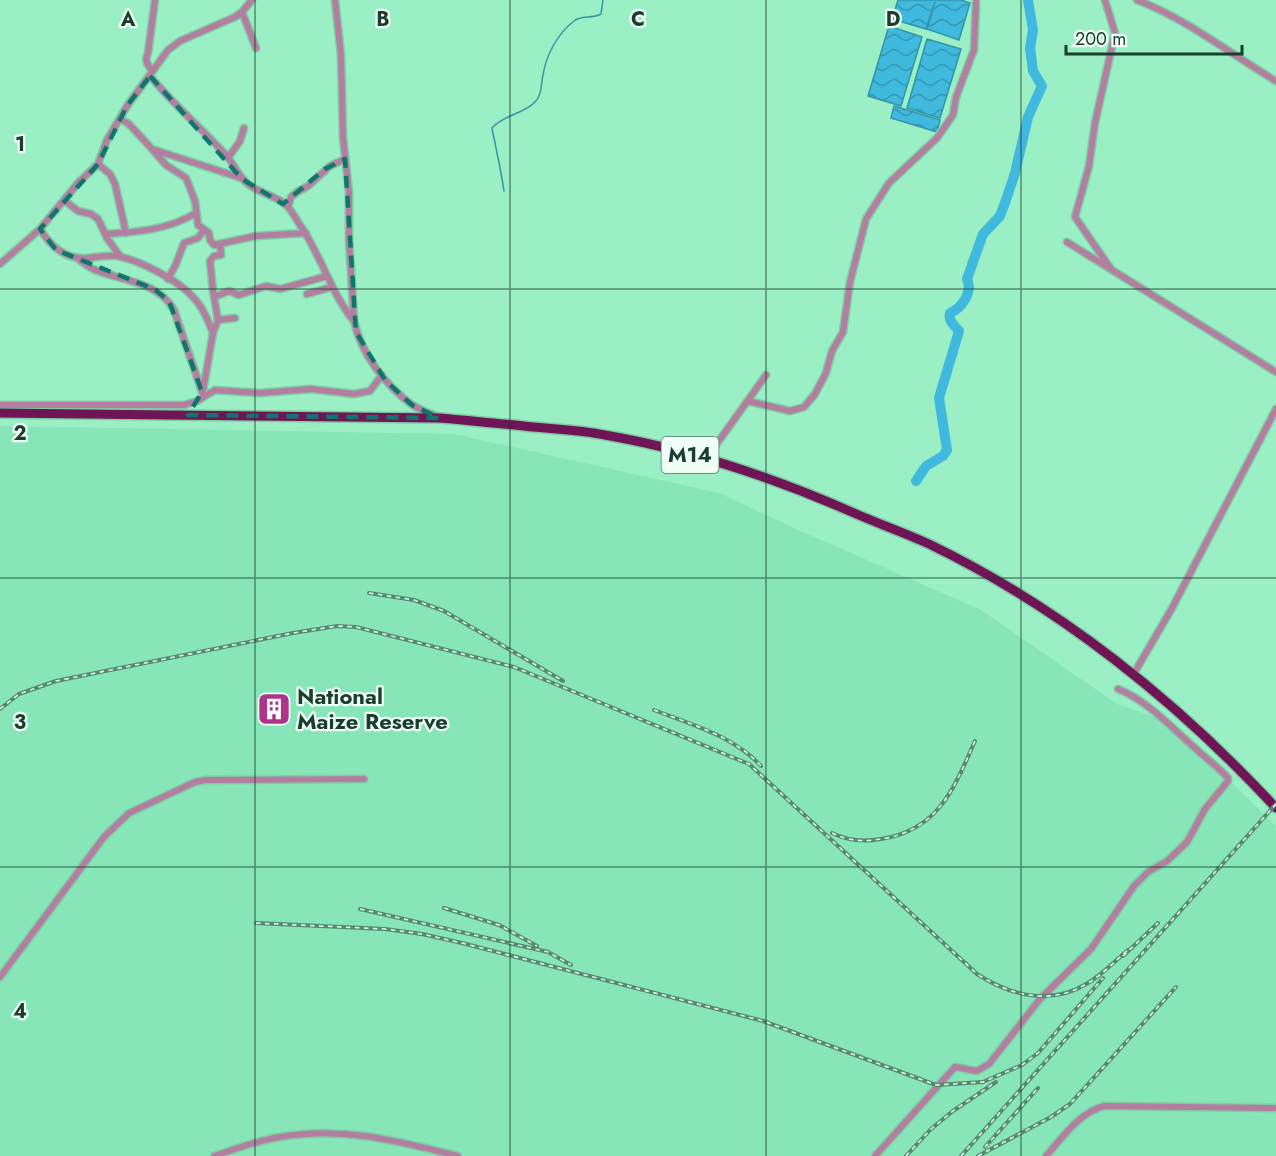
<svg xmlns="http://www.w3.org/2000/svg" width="1276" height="1156" viewBox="0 0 1276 1156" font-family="Jost,sans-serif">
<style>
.built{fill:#87e6b8}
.water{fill:url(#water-waves);stroke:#3494a8;stroke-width:1.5}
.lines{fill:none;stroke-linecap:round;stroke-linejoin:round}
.stream{stroke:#3494a8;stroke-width:1.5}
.river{stroke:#3fb9dd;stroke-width:10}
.minor-casing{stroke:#80cba6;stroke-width:9}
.highway-casing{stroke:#80cba6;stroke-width:12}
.minor{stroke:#b37e9f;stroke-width:6}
.highway{stroke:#6f1556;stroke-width:9}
.rail-casing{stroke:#528b6f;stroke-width:4}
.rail{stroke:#effff6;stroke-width:1.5;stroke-dasharray:4.5;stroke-linecap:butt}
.marked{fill:none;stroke:#0f766e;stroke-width:4.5;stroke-dasharray:12 8;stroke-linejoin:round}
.grid{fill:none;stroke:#1a3d2d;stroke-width:1.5;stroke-opacity:0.55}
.labels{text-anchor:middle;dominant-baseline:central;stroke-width:4.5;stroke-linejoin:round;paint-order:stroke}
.shield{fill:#effff6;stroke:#5a7769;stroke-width:1.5}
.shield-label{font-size:21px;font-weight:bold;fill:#1a3d2d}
.poi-label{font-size:22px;font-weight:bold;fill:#1a3d2d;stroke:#effff6;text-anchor:start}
.grid-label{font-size:20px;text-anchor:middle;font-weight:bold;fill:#1a3d2d;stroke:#effff6;stroke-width:4.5;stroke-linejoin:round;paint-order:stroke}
</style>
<defs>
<pattern id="water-waves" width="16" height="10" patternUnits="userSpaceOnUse" patternTransform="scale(1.5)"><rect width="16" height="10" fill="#3fb9dd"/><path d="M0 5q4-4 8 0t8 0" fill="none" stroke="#3498b4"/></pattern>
</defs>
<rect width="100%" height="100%" fill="#9aefc4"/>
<path class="built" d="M0,426l454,8 265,59 77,36 185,81 136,94 52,18 107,104v330h-1276z"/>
<path class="water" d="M898,0h63l9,3 -11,37 -32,-11 8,-27 -9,27 -34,-10z
M889,26l33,11 -21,69 -33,-10z
M927,39l34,10 -21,69 -33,-10z
M894,106l46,14 -3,12 -46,-14z"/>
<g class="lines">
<path class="stream" d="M504,191c-3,-21 -8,-42 -12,-63 11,-13 32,-14 43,-26 7,-7 6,-18 8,-27 3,-20 15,-42 31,-54 7,-6 18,-2 27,-7l2,-14"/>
<path class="river" d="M916,481l10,-15 17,-10 4,-6 -8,-52 20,-67c-5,-6 -11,-10 -9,-18 12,-5 23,-21 17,-34l16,-45 17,-18 6,-16 9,-27 13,-56 14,-31 -9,-15 -3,-23 3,-18 -5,-30"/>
<g class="minor-casing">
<path id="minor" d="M335,0l6,55 2,83 6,54v48l5,81c7,32 30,63 57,83 7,5 17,9 25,12
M1105,0l10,33 -20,90 -6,43 -14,51 36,52
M1137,0c50,19 93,54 139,81
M242,12l14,36
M152,71c-4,-6 -8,-10 -4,-18l7,-53
M150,76c23,28 51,52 76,79 8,9 12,21 22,29 12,10 28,11 39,22 5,5 9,13 13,19 21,30 30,66 53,95
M120,119l9,5 23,25 89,29
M152,149l14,16 20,13 9,23 3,24 11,8 1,7 4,5 42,-9 50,-3
M228,158l12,-17 4,-13
M98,164l12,10 5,10 11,49
M64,200l14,11 13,3 7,5 9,19 13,18
M288,207l3,-10 6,-5 11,-6 22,-20 15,-7
M40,229c11,18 26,31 48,29 11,-1 23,-4 33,-1 20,4 58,24 72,40 10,10 15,24 20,36
M105,234c32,-2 63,-4 91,-21
M1067,242l209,130
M77,258c5,4 10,8 16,11 28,12 65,12 81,41l28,82
M0,264l40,-35 38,-46 20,-19 9,-24 20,-34 41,-56 12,-9 55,-24 7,-5 10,-12
M168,279l8,-15 8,-21 14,-5 6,-8
M307,294l25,-7
M214,297l15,-6 10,4 27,-9 14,3 47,-13
M218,320l17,-2
M203,391l10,-58 5,-13 -5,-29 -3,-30 4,-5 7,-1 -1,-11
M748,401l42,10 14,-4 11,-13 11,-21 6,-22 11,-19 7,-50 16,-63 23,-36 48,-45 16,-23 3,-18 18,-47 2,-48
M0,405h184l13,-4 18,-11 45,3 51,-4 43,5 16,-3 12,-16
M706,459l60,-84
M1133,675l38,-65 105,-201
M0,977l104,-140 25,-24 66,-31 11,-2 158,-1
M214,1156c22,-7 44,-16 66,-19 63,-11 117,4 178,19
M875,1156l80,-89 22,4 12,-7 51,-65 51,-50 43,-63 14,-14 19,-11 20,-19 18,-33 23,-28v-3c-10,-11 -21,-19 -32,-29 -24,-21 -48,-48 -78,-60
M1046,1156c17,-19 33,-43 58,-50l172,2"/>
</g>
<g class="highway-casing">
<path id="highway" d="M0,413l439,5c25,2 51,5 76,7 30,4 60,4 90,10 86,15 170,43 249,78 25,11 51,20 75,31 131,63 249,158 347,264"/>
</g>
<use href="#minor" class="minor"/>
<use href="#highway" class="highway"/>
<g class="rail-casing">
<path id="rail" d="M369,593l45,7 30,11 119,70
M0,709l19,-15 37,-13 237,-48 44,-7 19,1 158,40 235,97 228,210c34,22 74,32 111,9 15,-9 27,-22 40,-33
M654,710c36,14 80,26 107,56
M832,833c16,8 32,9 49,6 58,-9 73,-51 94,-98
M444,908l55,17 38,21
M360,909l188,43 23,13
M256,923l129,6 37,5 40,9 301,78 173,64 47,-3 39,-17 16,-12 65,-75
M1123,956l35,-33
M985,1147l53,-59
M906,1156l25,-27 22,-18 43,-29
M961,1156l315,-352
M978,1156l73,-39 19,-13 106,-117"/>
</g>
<use href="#rail" class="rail"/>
</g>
<path class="marked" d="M150,76l92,103 41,25 42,-35 20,-10 11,173 29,48 27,25 27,13 -251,-3 14,-23 -33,-91 -15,-12 -98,-39 -16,-21 58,-65 29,-58z"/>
<path class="grid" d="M255,0v1156M510,0v1156M766,0v1156M1021,0v1156M0,289h1276M0,578h1276M0,867h1276"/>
<defs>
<g id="building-square" transform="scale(1.725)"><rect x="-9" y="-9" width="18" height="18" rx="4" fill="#ad348a" stroke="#effff6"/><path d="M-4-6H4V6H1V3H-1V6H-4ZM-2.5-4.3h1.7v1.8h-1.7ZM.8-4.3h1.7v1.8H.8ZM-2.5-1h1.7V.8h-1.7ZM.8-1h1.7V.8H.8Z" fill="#fff"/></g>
</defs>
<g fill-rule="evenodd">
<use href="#building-square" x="274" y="709"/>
</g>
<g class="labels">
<rect class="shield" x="661.5" y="437" width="57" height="36" rx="4.5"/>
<g class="shield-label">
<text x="690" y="455">M14</text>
</g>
<g class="poi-label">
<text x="297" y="696">National<tspan x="297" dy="25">Maize Reserve</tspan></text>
</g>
</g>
<g class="grid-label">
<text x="128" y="26">A</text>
<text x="383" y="26">B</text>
<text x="638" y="26">C</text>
<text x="893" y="26">D</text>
<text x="20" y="151">1</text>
<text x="20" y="440">2</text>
<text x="20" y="729">3</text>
<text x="20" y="1018">4</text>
</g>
<path d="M1066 45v9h176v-9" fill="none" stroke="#1a3d2d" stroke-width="3"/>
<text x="1075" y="45" font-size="18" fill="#1a3d2d" stroke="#effff6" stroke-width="4.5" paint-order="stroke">200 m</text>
</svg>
